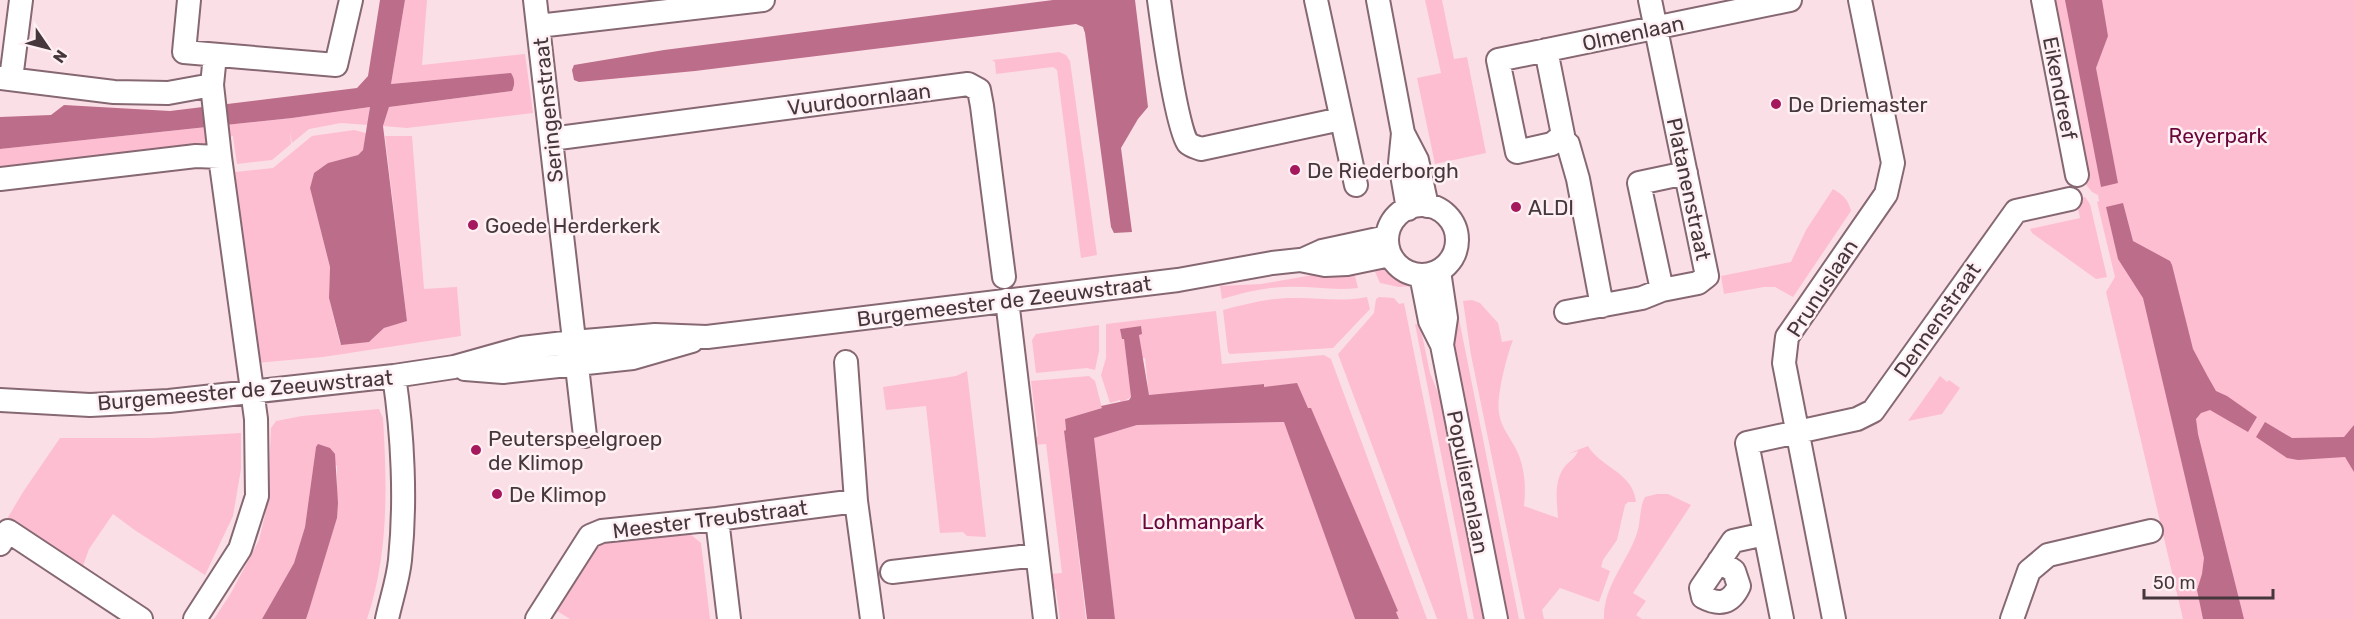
<svg xmlns="http://www.w3.org/2000/svg" width="2354" height="619" viewBox="0 0 2354 619" font-family="Rubik,sans-serif">
<style>
.green{fill:#fdbed2}
.water{fill:#bc6d89}
.lines{fill:none;stroke-linecap:round;stroke-linejoin:round}
.minor-casing{stroke:#866872;stroke-width:26}
.minor{stroke:#fff;stroke-width:22}
.poi-dot{fill:#a5185d;stroke:#fff0f4;stroke-width:2}
.labels{text-anchor:middle;dominant-baseline:central;stroke-width:5;stroke-linejoin:round;paint-order:stroke}
.street-label{font-size:21px;fill:#45373c;stroke:#fff0f4}
.poi-label{font-size:21px;fill:#45373c;stroke:#fff0f4;text-anchor:start}
.park-label{font-size:21px;fill:#6a0639;stroke:#fff0f4}
</style>
<rect width="100%" height="100%" fill="#fbdfe7"/>
<path class="green" d="M405,0h22l-5,65 103,-11 8,59 -126,15 -24,-2 6,-19 123,-16 2,-4 -4,-14 -119,11z
M1425,0h17l12,59 13,-2 19,96 -51,11 -18,-86 24,-5z
M2049,0h305v619h-171l-77,-327 9,-15 -18,-75 2,-1 -1,-6 -6,-3 -8,-10z
M1059,52l7,3 4,6 27,194 -16,3 -24,-188 -4,-3 -57,7 -1,-12 -3,-2z
M370,107l-2,18 -27,-2 -32,6 -17,14 -2,-11 1,12 -19,16 -35,4 -4,-28 -7,2v5l-226,27v-21l292,-31z
M354,130l12,3 -3,17 -5,5 -30,8 -14,10 -4,15 20,79 -1,31 11,46 29,-2 15,-14 23,-8 -22,-184h27l12,153 33,-2 4,49 -138,21 -67,6 -21,-191 38,-4 39,-32z
M1833,189c10,6 15,10 18,22l-58,86 -18,-10h-11l-40,7 -3,-18 70,-14 15,-32z
M2085,197l5,7 17,73 -11,2 -64,-46 -2,-4 50,-11 -4,-20z
M1382,263l9,4 19,19 -11,1 -19,-4 -8,-18z
M1353,268l5,20c-24,3 -47,-2 -71,-1 -22,0 -44,6 -65,12l-2,-13 41,-2z
M1367,297l3,12 -37,39 -103,6 -2,-2 -5,-42c24,-6 49,-13 74,-12 24,0 45,4 70,-1z
M1379,297l15,1 5,6 5,-1 64,316h-31l-99,-265 36,-41 2,-14z
M1472,300l8,3 18,20 4,19 11,-2c-6,15 -17,57 -14,73 2,15 12,25 18,38 8,17 9,37 7,55l34,12c-1,-17 -5,-38 8,-53 5,-5 9,-7 12,-14l-11,3 21,-8c13,22 45,26 48,56h-8l-3,3 -8,35 -14,20 -2,7 9,4 -11,31 -39,-14 -18,22 2,9h-19l-54,-264 -8,-54z
M1216,311l6,53 102,-9 7,4 96,260h-28l-91,-211 -44,-21 -1,-3 -114,12 -4,-38h-3l-3,-23 2,-9 -20,3 3,9 7,59 -10,6 -1,-3 -10,3 -9,-28 5,-17v-34z
M1458,314l61,305h-13l-49,-247 -6,-57z
M1415,324l5,1 10,48 13,32 44,214h-13z
M1099,325v26l-4,19 -8,-2 -51,5 -4,-33 4,-6z
M967,371l19,166 -19,-1 -4,-4 -23,1 -14,-127 -40,4 -3,-23 73,-11z
M1089,376l6,5 7,27 -37,11 1,12h-2l22,188h-26l-4,-29 -7,-6 1,-10 12,-1 -16,-129 -12,1 -2,-4 6,-5 -7,-55z
M1940,376l7,6 2,-2 11,8 -18,26 -34,7z
M379,409l4,9c4,68 6,135 -16,201h-61l31,-101v-52l-21,-19 -11,80 -11,36 -32,56h-48l17,-26 28,-53 6,-25 4,-38 2,-49 5,-7 26,-5z
M1285,422l70,197h-240l-22,-181 44,-13z
M241,433v36l-8,47 -28,59 -69,-44 -23,-17 -24,35 -6,17 -76,-47 16,-27 37,-54h92z
M1657,494h11l23,11 -58,88 13,8 -10,14 6,4h-38c-1,-33 23,-56 33,-86 4,-11 2,-25 8,-36z
M684,529l17,14 9,76h-140l-13,-8 45,-70z"/>
<path class="water" d="M380,0h25l-14,84 120,-11c4,6 4,12 1,18l-123,16 -6,19 24,195 -23,7 -15,14 -28,3 -12,-47 1,-31 -20,-79 4,-15 14,-10 30,-8 5,-5 7,-43 -78,11 -292,31v-32l51,-2 13,-10 106,6 187,-23 11,-12z
M1053,0h82l13,107 -10,12 -17,29 11,84 -18,1 -3,-6 -26,-194 -2,-6 -7,-3 -381,47 -116,11 -5,-2 -2,-10 2,-5 90,-15z
M2065,0h37l6,36 -12,32 22,115 -17,4z
M2123,203l10,38 37,20 2,4 21,84 15,28 8,14 11,5 30,21 -9,15 -38,-22 -9,3 -5,6 2,15 46,185h-41l-6,-29 5,-16 2,-16 -61,-260 -25,-39 -12,-52z
M1141,326l1,8 -3,1 10,60 115,-11v3l33,-4 11,25h3l87,203 -2,1 3,7h-44l-71,-197 -147,3 -43,13 21,181h-28l-23,-188 2,-1 -1,-11 37,-11 -1,-2 28,-6 2,-3 -7,-58h-2l-2,-10z
M2265,422l27,16 52,-1 10,-12v47l-9,-15 -47,3 -11,-2 -31,-21z
M318,444l12,4 5,6 3,49 -1,15 -28,92 -3,9h-44l32,-56 11,-36 11,-80z"/>
<g class="lines">
<g class="minor-casing">
<path id="minor" d="M189,0l-5,52 152,13 15,-65
M535,0l50,436
M1159,0c3,22 18,132 29,143 3,3 8,4 13,6l140,-30
M1316,0l40,185
M1378,0l25,133 -3,30 8,46
M2043,0l34,175
M538,26l225,-26
M1546,50l17,85 -11,9 -35,8 -19,-92 292,-60
M0,78l114,14 54,1 44,-8 3,-30
M11,79l10,-79
M212,85l8,72
M1403,133l14,27 10,46
M551,139l417,-55 11,6 3,16 22,171
M1561,139l7,5 10,35 24,127
M0,179l196,-23 24,1 36,262 1,77 -17,53 -45,70
M1387 240a35 35 0 1 1 70 0a35 35 0 1 1-70 0Z
M1302,260l20,-9 65,-14
M1439,271l7,47 -4,27
M1421,275l9,46 12,24 54,274
M1662,290l-23,-107 47,-10
M1007,300l38,319
M1566,312l76,-14 20,-8 36,-7 9,-7 -57,-276
M846,362l10,139 16,118
M465,369l38,3 130,-14 59,-17
M0,400l90,5 79,-4 225,-25 60,-9 68,-19 51,-6 82,-7 52,2 471,-57 94,-17 28,-3 25,5 22,-1 43,-9
M717,519l12,100
M0,544l8,-13 133,88
M1719,561l15,10 5,15c-8,17 -19,20 -36,11l-2,-9 32,-47 32,-7
M892,572l145,-17
M387,619c4,-19 11,-39 13,-59 6,-58 3,-125 -6,-184
M537,619l53,-83 12,-5 115,-12 139,-18
M1782,619l-35,-176 110,-24 16,-8 143,-200 54,-12
M1834,619l-50,-256 3,-26 99,-143 7,-31 -33,-163
M2012,619l17,-48 19,-16 103,-24"/>
</g>
<use href="#minor" class="minor"/>
</g>
<g class="poi-dot">
<circle cx="1776" cy="104" r="6"/>
<circle cx="1295" cy="170" r="6"/>
<circle cx="1516" cy="207" r="6"/>
<circle cx="473" cy="225" r="6"/>
<circle cx="476" cy="450" r="6"/>
<circle cx="497" cy="494" r="6"/>
</g>
<g class="labels">
<g class="street-label">
<text transform="translate(1633 33) rotate(-12)">Olmenlaan</text>
<text transform="translate(2060 88) rotate(79)">Eikendreef</text>
<text transform="translate(859 99) rotate(-7)">Vuurdoornlaan</text>
<text transform="translate(548 110) rotate(-96)">Seringenstraat</text>
<text transform="translate(1689 189) rotate(78)">Platanenstraat</text>
<text transform="translate(1822 288) rotate(-57)">Prunuslaan</text>
<text transform="translate(1004 301) rotate(-7)">Burgemeester de Zeeuwstraat</text>
<text transform="translate(1937 320) rotate(-55)">Dennenstraat</text>
<text transform="translate(245 390) rotate(-5)">Burgemeester de Zeeuwstraat</text>
<text transform="translate(1468 482) rotate(79)">Populierenlaan</text>
<text transform="translate(710 519) rotate(-7)">Meester Treubstraat</text>
</g>
<g class="poi-label">
<text x="1788" y="104">De Driemaster</text>
<text x="1307" y="170">De Riederborgh</text>
<text x="1528" y="207">ALDI</text>
<text x="485" y="225">Goede Herderkerk</text>
<text x="488" y="438">Peuterspeelgroep<tspan x="488" dy="24">de Klimop</tspan></text>
<text x="509" y="494">De Klimop</text>
</g>
<g class="park-label">
<text x="2218" y="135">Reyerpark</text>
<text x="1203" y="521">Lohmanpark</text>
</g>
</g>
<g transform="translate(48 48) rotate(125)" stroke="#fff0f4" stroke-width="4.5" paint-order="stroke">
<path d="M0-4.5L10 22L0 15L-10 22Z" fill="#45373c"/>
<text y="-9" font-size="16" font-weight="bold" text-anchor="middle" fill="#45373c">N</text>
</g>
<path d="M2144 589v9h129v-9" fill="none" stroke="#45373c" stroke-width="3"/>
<text x="2153" y="589" font-size="18" fill="#45373c" stroke="#fff0f4" stroke-width="4.5" paint-order="stroke">50 m</text>
</svg>
